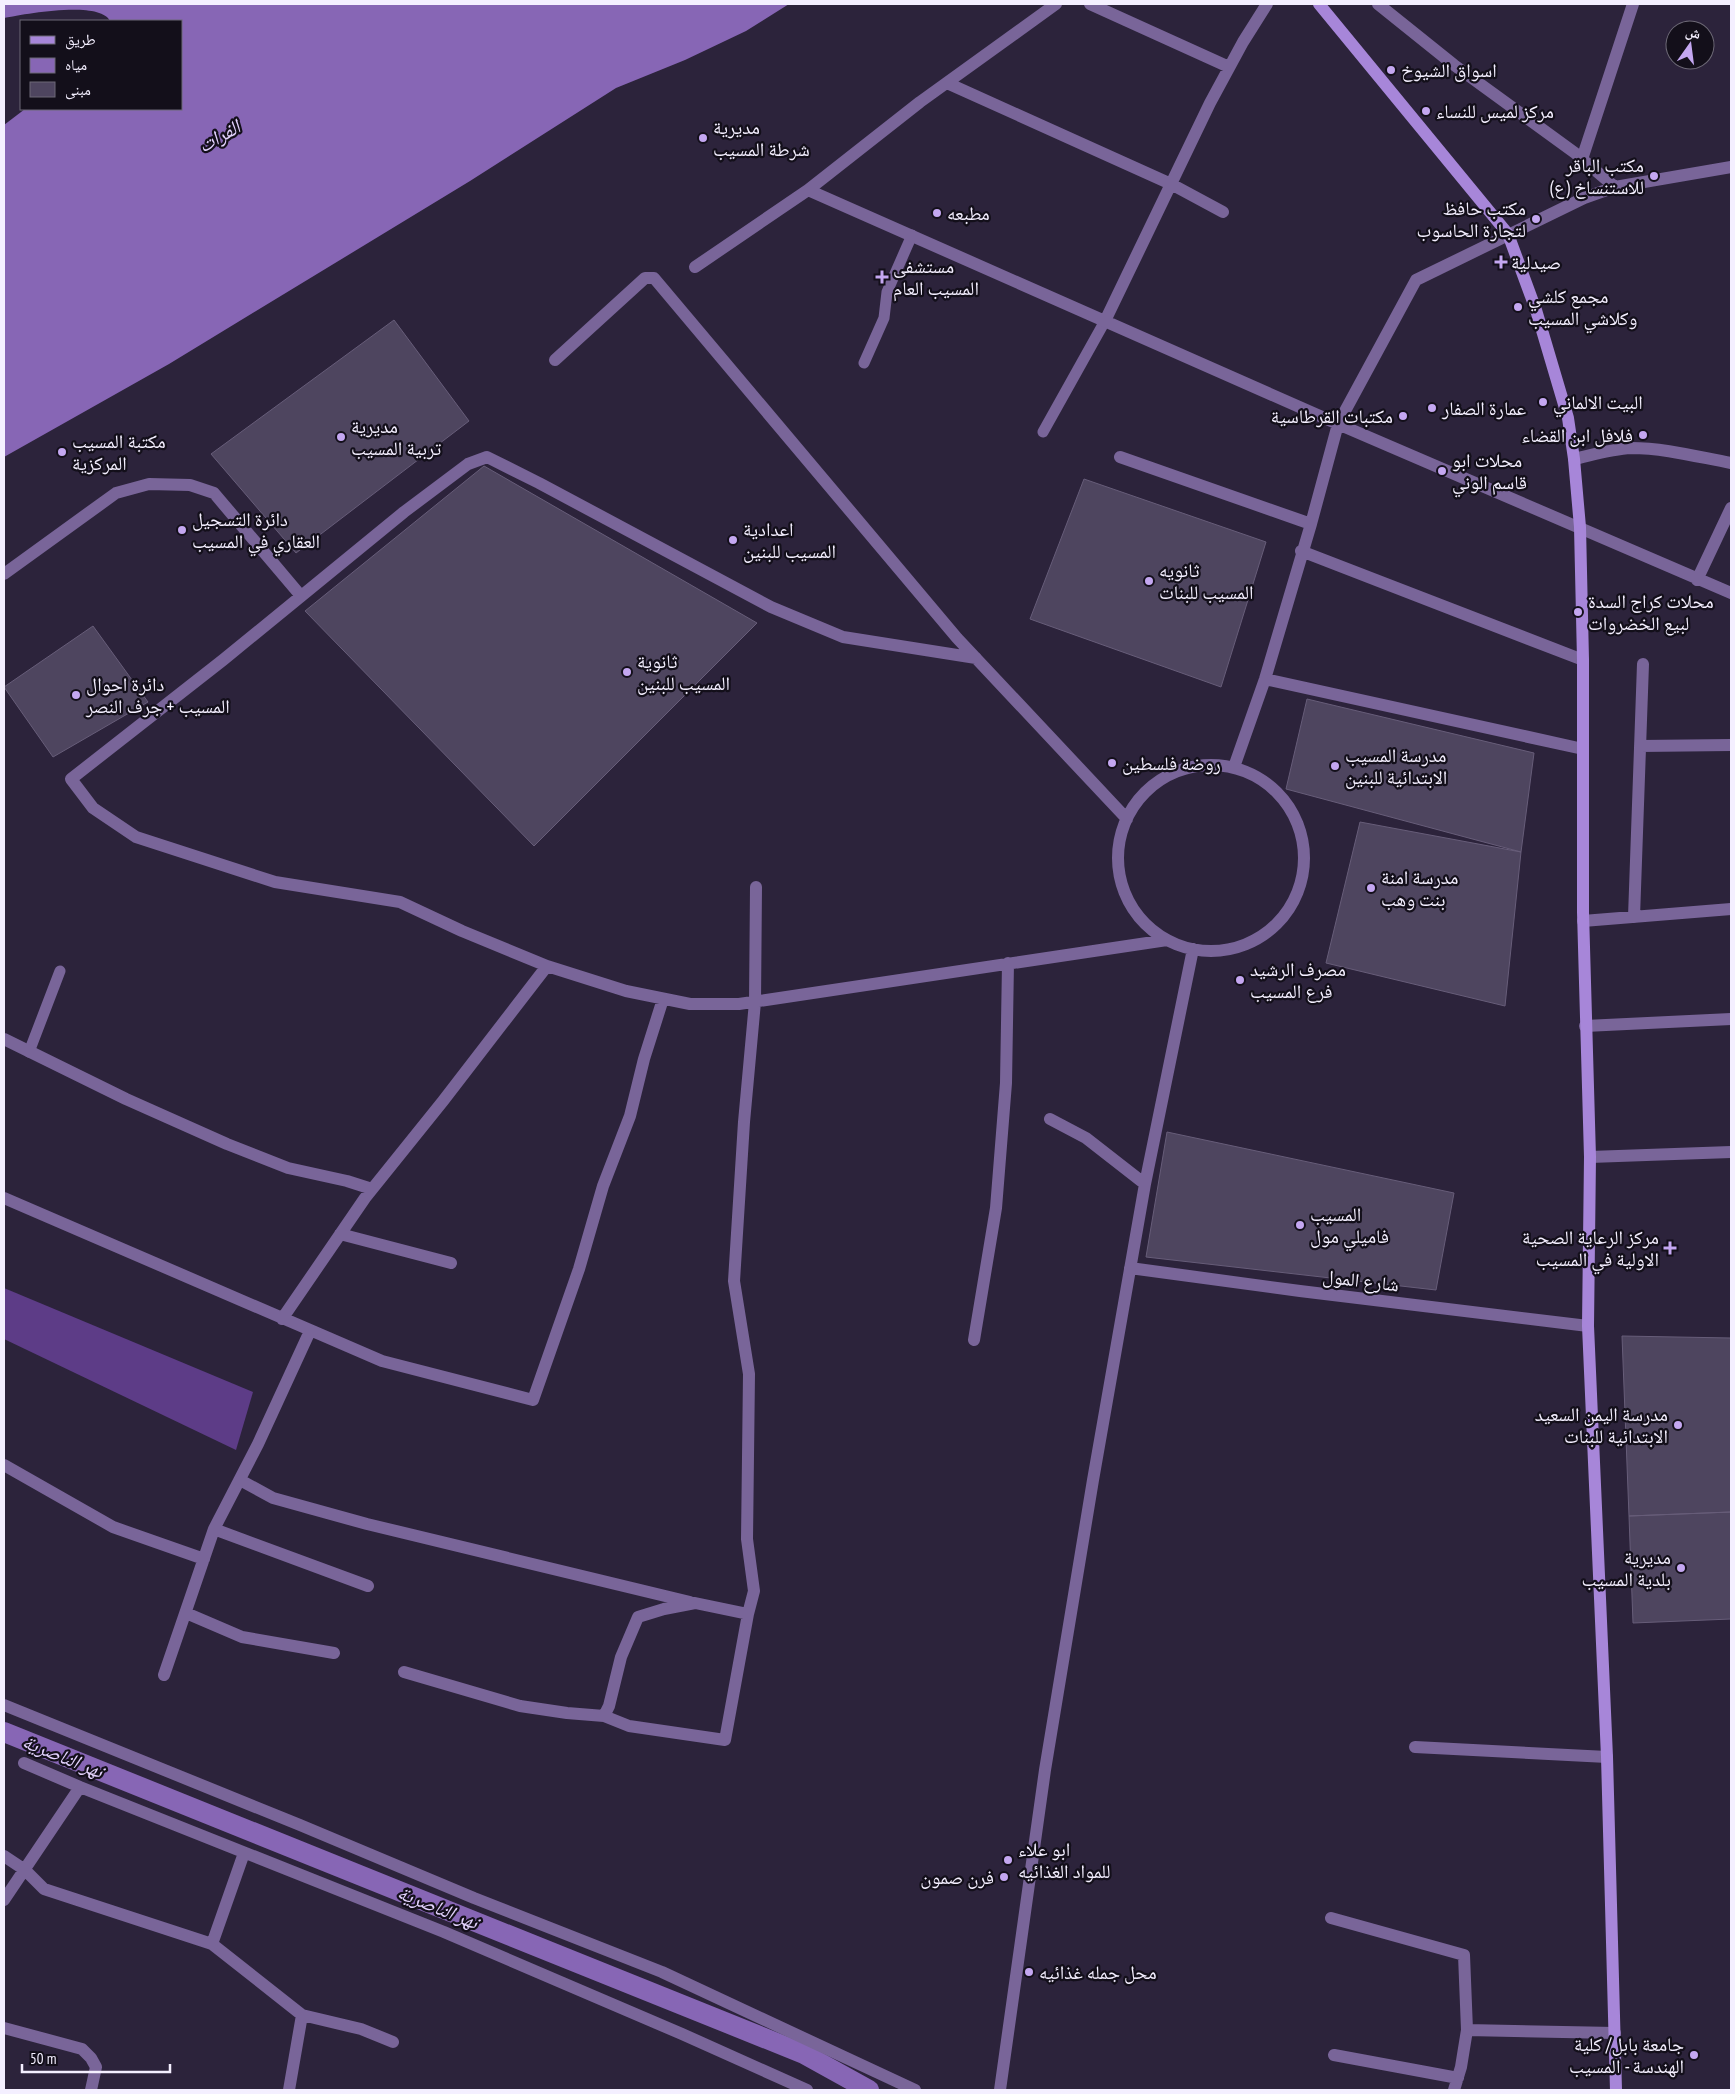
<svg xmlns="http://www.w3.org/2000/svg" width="1735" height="2094" viewBox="0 0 1735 2094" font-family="'PT Sans Narrow','Noto Naskh Arabic',sans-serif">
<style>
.forest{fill:#5d3c87}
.water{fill:#8766b5}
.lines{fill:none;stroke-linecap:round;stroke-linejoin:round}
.canal{stroke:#8766b5;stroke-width:20}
.building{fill:#4e455f;stroke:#675d79}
.lane{stroke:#796599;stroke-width:11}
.street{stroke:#796599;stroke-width:12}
.secondary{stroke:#a786d9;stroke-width:12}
.poi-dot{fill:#c4a7f1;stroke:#130f1a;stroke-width:2}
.labels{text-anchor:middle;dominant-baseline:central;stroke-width:4.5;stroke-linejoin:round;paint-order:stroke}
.poi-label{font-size:19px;fill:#f4efff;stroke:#130f1a;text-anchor:start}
.street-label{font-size:19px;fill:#f4efff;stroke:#130f1a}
.water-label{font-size:20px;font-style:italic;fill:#e3d3fe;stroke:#130f1a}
</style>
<rect width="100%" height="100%" fill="#2c233b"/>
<path class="forest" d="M4,1288l249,104 -17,58 -232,-111z"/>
<path class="water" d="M4,4h785l-43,27 -61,29 -69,28 -146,93 -301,183 -165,93v-332l21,-16h156v-88h-71c-10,-21 -85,-7 -106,-3z"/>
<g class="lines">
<path class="canal" d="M4,1732l800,322 65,36"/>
</g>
<path class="building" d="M394,320l75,101 -173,132 -85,-99z
M484,466l273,157 -223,223 -229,-235z
M1084,479l182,63 -45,145 -191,-68z
M93,626l55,76 -95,55 -49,-70z
M1307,699l227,54 -13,99 -235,-63z
M1360,822l161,30 -16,154 -179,-43z
M1167,1132l287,61 -18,97 -290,-33z
M1622,1336l109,2v174l-102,4z
M1731,1512v107l-98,4 -4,-107z"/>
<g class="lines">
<path class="lane" d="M864,363l20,-45 3,-26 25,-57
M1043,432l62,-111
M29,1052l31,-81"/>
<path class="street" d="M1090,4l139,63
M1378,4l76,61 121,88 40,34
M947,83l224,101 52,28
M1582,159l51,-155
M808,190l530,234 393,169
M695,267l113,-77 112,-88 136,-98
M1105,321l105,-218 33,-61 24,-38
M555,360l90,-82h9l303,360 170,181
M1120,457l191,67
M1574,459c18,-4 38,-10 57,-11 34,0 67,9 100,15
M1301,551l282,109
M4,574l112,-81 33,-9 41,1 24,8 87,103
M1697,580l34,-72
M976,658l-133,-21 -72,-30 -232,-124 -52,-26 -19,7 -64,48 -181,148 -152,119 22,29 43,29 139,45 125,20 62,29 85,35 79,25 64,13h49l428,-64
M1265,679l318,70
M1640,746l91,-1
M1118 858a93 93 0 1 1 186 0a93 93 0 1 1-186 0Z
M1234,767l31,-88 46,-155 27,-100 78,-144 168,-82 31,-11 116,-20
M1634,917l9,-253
M1583,921l148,-12
M1585,1026l146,-7
M4,1039l122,60 101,45 61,24 59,13 25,8
M1050,1119l36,19 59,46
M1590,1157l141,-5
M4,1198l378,163 151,39 46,-131 24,-83 27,-70 14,-57 19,-60
M340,1234l111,29
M1130,1268l170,23 288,35
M282,1319l83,-121 78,-97 104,-135
M974,1340l22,-132 10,-125 2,-120
M4,1465l109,62 91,32
M240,1480l33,18 94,26 323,78
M214,1529l154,57
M186,1613l56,24 92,16
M404,1672l116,34 47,7 37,3 5,-10 12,-49 17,-40 26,-8 31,-6 53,11 6,-23 -7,-52 2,-165 -15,-93 10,-159 11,-120 1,-115
M164,1675l50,-146 44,-85 52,-113
M4,1705l296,120 174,73 188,74 253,118
M604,1716l25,10 96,14 23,-126
M1415,1747l192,10
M24,1763l56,24 364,145 238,102 125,56
M4,1856l21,14 19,19 168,55 90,71 59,14 32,13
M4,1900l76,-113
M1331,1918l133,37 3,75 -6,37 -7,23
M212,1944l32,-91
M4,2028l78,21 9,9 5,9 -5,23
M1467,2030l148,3
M1334,2055l124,23
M289,2090l13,-75
M1000,2090l45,-320 48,-290 52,-296 48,-235"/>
<path class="secondary" d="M1319,4l189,230 28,76 32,108 6,41 6,68 3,133v252l7,245 -2,169 19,431 9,333"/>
</g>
<g class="poi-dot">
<circle cx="1391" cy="70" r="5"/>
<circle cx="1426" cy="111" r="5"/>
<circle cx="703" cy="138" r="5"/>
<circle cx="1654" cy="176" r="5"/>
<circle cx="937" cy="213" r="5"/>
<circle cx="1536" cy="219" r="5"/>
<path d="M1498.5 254.5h5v5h5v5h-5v5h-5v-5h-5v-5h5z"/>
<path d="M879.5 269.5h5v5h5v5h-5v5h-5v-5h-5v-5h5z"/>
<circle cx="1518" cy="307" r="5"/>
<circle cx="1543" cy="402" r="5"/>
<circle cx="1432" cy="408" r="5"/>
<circle cx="1403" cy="416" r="5"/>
<circle cx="1643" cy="435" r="5"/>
<circle cx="341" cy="437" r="5"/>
<circle cx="62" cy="452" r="5"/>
<circle cx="1442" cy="471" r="5"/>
<circle cx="182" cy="530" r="5"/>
<circle cx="733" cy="540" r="5"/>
<circle cx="1149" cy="581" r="5"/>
<circle cx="1578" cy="612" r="5"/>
<circle cx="627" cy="672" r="5"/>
<circle cx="76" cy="695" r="5"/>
<circle cx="1112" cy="763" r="5"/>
<circle cx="1335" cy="766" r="5"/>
<circle cx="1371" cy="888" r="5"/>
<circle cx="1240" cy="980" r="5"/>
<circle cx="1300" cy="1225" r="5"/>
<path d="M1667.5 1240.5h5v5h5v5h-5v5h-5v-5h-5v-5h5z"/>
<circle cx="1678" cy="1425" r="5"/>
<circle cx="1681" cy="1568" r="5"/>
<circle cx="1008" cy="1860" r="5"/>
<circle cx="1004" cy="1877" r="5"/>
<circle cx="1029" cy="1972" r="5"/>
<circle cx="1694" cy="2055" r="5"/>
</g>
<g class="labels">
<g class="poi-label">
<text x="1401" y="70">اسواق الشيوخ</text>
<text x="1436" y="111">مركز لميس للنساء</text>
<text x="713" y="127">مديرية<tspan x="713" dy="22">شرطة المسيب</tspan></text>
<text x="1644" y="165" text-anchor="end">مكتب الباقر<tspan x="1644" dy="22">(ع) للاستنساخ</tspan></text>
<text x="1526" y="208" text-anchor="end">مكتب حافظ<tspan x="1526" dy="22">لتجارة الحاسوب</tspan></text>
<text x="947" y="213">مطبعه</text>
<text x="1511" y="262">صيدلية</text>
<text x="893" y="266">مستشفى<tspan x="893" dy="22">المسيب العام</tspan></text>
<text x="1528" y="296">مجمع كلشي<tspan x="1528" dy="22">وكلاشي المسيب</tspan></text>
<text x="1553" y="402">البيت الالماني</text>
<text x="1442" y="408">عمارة الصفار</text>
<text x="1393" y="416" text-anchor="end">مكتبات القرطاسية</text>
<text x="351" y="426">مديرية<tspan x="351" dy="22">تربية المسيب</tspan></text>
<text x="1633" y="435" text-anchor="end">فلافل ابن القضاء</text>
<text x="72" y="441">مكتبة المسيب<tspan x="72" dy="22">المركزية</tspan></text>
<text x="1452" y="460">محلات ابو<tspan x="1452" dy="22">قاسم الوني</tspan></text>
<text x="192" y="519">دائرة التسجيل<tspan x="192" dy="22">العقاري في المسيب</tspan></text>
<text x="743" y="529">اعدادية<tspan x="743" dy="22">المسيب للبنين</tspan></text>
<text x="1159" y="570">ثانويه<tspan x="1159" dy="22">المسيب للبنات</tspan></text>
<text x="1588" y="601">محلات كراج السدة<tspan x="1588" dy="22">لبيع الخضروات</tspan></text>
<text x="637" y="661">ثانوية<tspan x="637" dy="22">المسيب للبنين</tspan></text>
<text x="86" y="684">دائرة احوال<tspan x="86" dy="22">المسيب + جرف النصر</tspan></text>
<text x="1345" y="755">مدرسة المسيب<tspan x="1345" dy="22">الابتدائية للبنين</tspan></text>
<text x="1122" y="763">روضة فلسطين</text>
<text x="1381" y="877">مدرسة امنة<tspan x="1381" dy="22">بنت وهب</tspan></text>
<text x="1250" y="969">مصرف الرشيد<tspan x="1250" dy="22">فرع المسيب</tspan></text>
<text x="1310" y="1214">المسيب<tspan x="1310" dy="22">فاميلي مول</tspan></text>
<text x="1659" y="1237" text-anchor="end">مركز الرعاية الصحية<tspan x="1659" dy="22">الاولية في المسيب</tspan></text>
<text x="1668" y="1414" text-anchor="end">مدرسة اليمن السعيد<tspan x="1668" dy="22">الابتدائية للبنات</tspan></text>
<text x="1671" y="1557" text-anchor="end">مديرية<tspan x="1671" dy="22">بلدية المسيب</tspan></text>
<text x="1018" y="1849">ابو علاء<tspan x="1018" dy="22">للمواد الغذائيه</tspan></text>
<text x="994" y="1877" text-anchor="end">فرن صمون</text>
<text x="1039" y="1972">محل جمله غذائيه</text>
<text x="1684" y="2044" text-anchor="end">جامعة بابل/ كلية<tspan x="1684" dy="22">الهندسة - المسيب</tspan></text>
</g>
<g class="street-label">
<text transform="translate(1361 1280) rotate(7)">شارع المول</text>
</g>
<g class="water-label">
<text transform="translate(219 136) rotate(-30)">الفرات</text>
<text transform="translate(63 1756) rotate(22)">نهر الناصرية</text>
<text transform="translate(438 1907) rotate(22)">نهر الناصرية</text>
</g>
</g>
<rect width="1735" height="2094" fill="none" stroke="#f4efff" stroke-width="10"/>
<rect x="20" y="20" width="162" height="90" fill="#130f1a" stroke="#6d6976"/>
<rect x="30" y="36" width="25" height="8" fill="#a786d9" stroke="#6d6976"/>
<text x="65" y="45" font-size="15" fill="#f4efff">طريق</text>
<rect x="30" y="58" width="25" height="15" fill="#8766b5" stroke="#6d6976"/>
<text x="65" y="70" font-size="15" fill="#f4efff">مياه</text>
<rect x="30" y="82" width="25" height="15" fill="#4e455f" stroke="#6d6976"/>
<text x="65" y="95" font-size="15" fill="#f4efff">مبنى</text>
<g transform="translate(1690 45) rotate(14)"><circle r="24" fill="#130f1a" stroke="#6d6976"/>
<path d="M0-4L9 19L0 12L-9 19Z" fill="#c4a7f1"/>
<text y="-8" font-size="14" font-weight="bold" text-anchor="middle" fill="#f4efff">ش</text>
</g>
<path d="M22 2064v8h148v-8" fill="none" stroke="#f4efff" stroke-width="2.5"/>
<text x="30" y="2064" font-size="15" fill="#f4efff" stroke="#130f1a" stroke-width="4" paint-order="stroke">50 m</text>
</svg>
